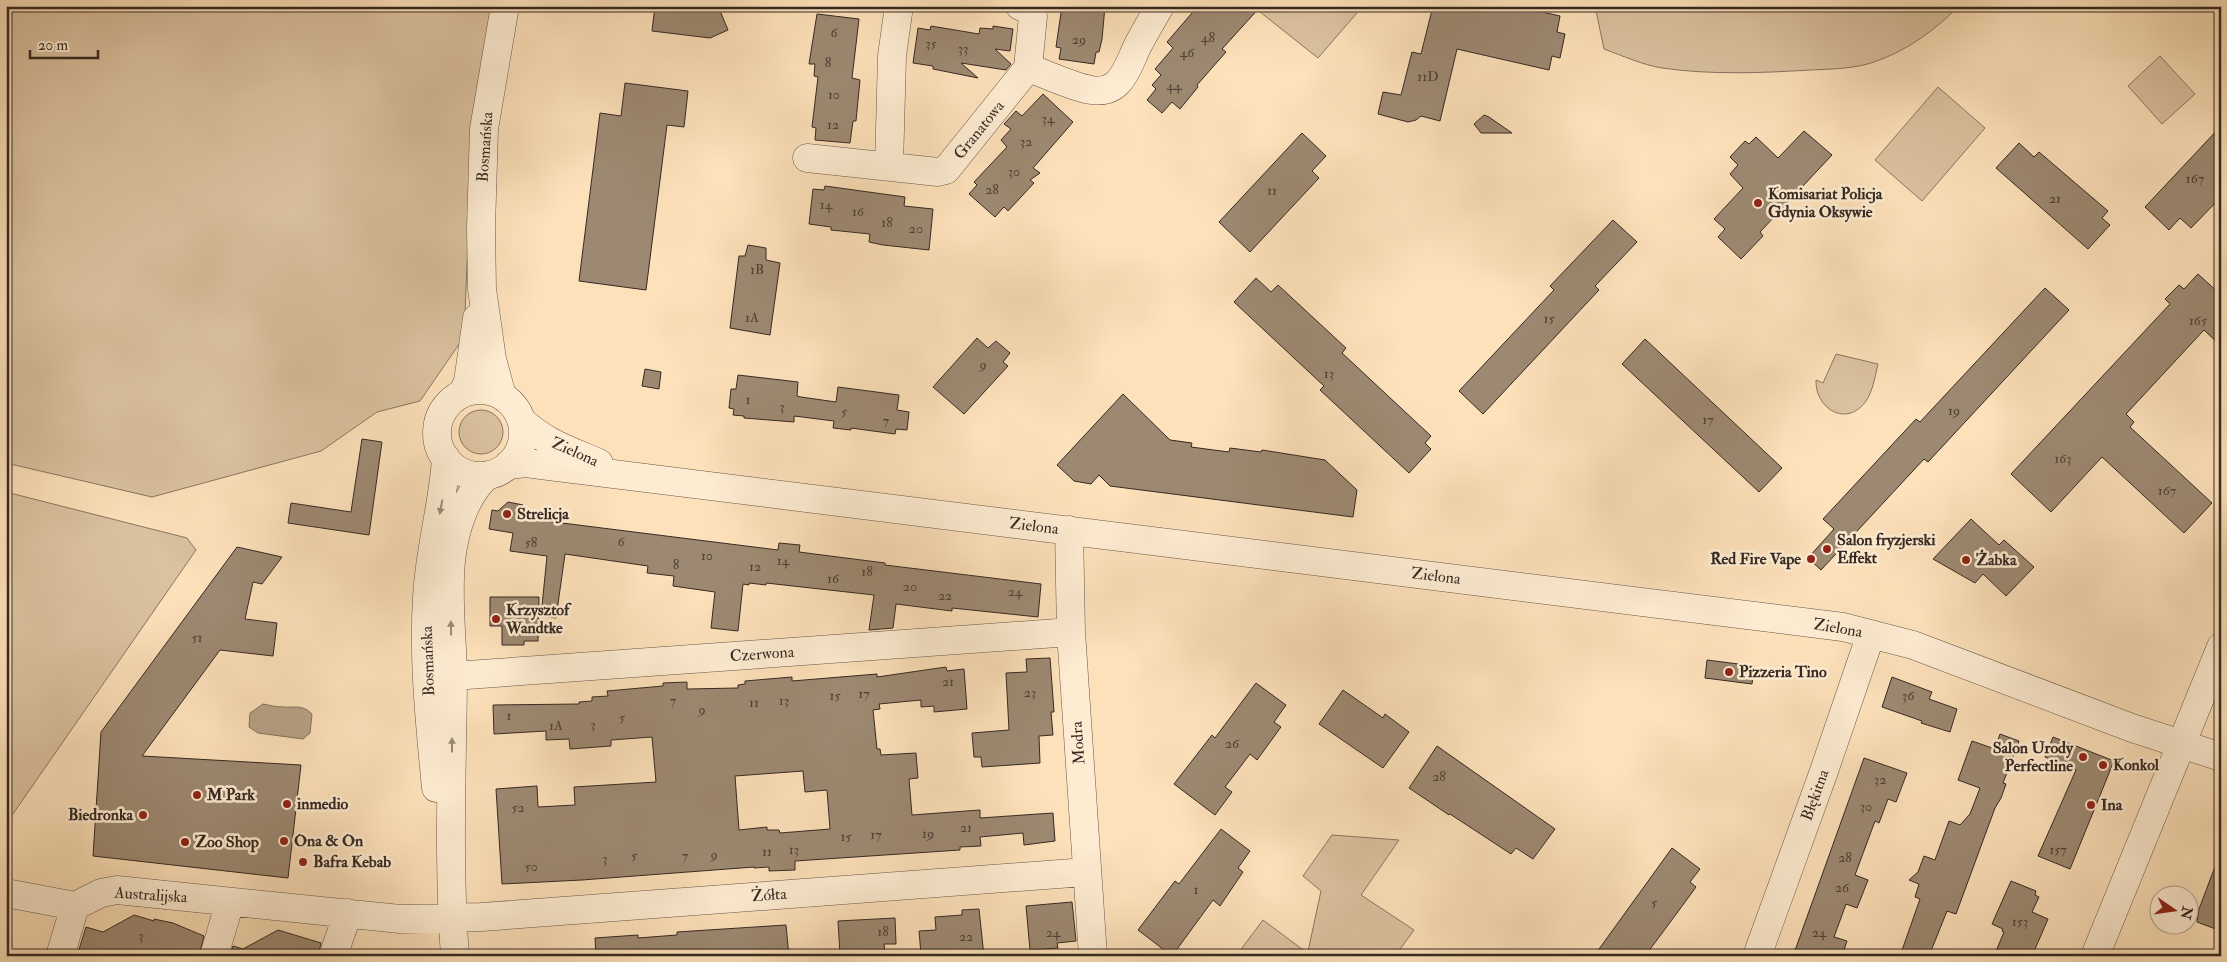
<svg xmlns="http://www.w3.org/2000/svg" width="2227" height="962" viewBox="0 0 2227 962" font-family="'IM FELL Double Pica',serif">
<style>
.green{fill:#dbc2a0;stroke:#887662}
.water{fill:#b9a287;stroke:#84725f}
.building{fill:#9d8972;stroke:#352923;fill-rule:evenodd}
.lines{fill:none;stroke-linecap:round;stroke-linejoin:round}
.minor-casing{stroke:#675749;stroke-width:29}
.minor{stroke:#feecd2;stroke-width:28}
.oneway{fill:#9a8a7a}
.poi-dot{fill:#8f2418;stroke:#feecd2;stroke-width:2}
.labels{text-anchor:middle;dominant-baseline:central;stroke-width:5;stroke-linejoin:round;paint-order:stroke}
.number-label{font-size:14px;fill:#4f4137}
.street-label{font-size:16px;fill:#352923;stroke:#feecd2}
.poi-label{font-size:16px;font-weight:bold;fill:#352923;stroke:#feecd2;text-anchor:start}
</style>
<rect width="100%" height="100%" fill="#fde1ba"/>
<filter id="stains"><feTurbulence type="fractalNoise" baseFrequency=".004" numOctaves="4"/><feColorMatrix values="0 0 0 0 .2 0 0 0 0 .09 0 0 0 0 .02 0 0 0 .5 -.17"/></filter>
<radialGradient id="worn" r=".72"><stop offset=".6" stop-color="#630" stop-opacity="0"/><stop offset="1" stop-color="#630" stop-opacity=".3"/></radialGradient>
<path class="green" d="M6,6h489l-22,112 -9,219 -44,64 -43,11 -56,39 -169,46 -146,-34z
M1265,6h98l-45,52 -58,-46z
M1595,6h364c-24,24 -52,45 -85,56 -20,7 -43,7 -64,8 -49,3 -99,5 -148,-2 -19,-3 -39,-12 -58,-19z
M2160,56l35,38 -33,30 -34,-38z
M1938,87l47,41 -63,73 -47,-41z
M1836,354l42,10c-3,12 -5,27 -12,37 -19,27 -51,8 -50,-21l7,3z
M459 432a22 22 0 1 1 44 0a22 22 0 1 1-44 0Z
M6,492l181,46 9,12 -190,274z
M1332,835l67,5 -38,55 53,35 -19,26h-88l14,-65 -18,-15z
M1263,920l43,32 -2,4h-68z"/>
<path class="water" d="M263,704c6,1 13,3 20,3 12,1 19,-3 29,7l-2,19 -7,6 -45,-6 -9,-6 1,-14z"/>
<path class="building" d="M655,6h63l10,24 -18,8 -58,-7z
M1062,6h43l-3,33 -3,13h-3l-2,12 -35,-5 2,-11 -5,-1z
M1198,6h63l-39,43 4,3 -29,33 1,2 -18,22 -8,-7 -10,11 -15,-13 9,-11 -4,-4 9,-10 -6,-6 18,-21 -6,-6z
M1433,6h83l44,10 -3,16 8,2 -5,24 -8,-2 -3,14 -92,-21 -17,72 -19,-5 -5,4 -8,2 -30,-8 5,-22 18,3 11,-43 9,2z
M817,14l42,5 -7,59 8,2 -4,41h-3l-3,22 -35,-3 1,-12 -4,-1 6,-50 -4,-1 1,-12h-6z
M931,26l48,8 1,-6 13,1v-3l20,3 -3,22 -15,-2 16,15 -5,6 -45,-7 17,15 -45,-9v-3l-20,-3 5,-35 12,2z
M625,83l63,8 -4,36 -17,-2 -21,165 -67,-9 21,-168 21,3z
M1043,94l30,28 -40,46 7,5 -10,7 4,3 -26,28 -4,-4 -9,10 -26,-23 8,-9 -3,-3 33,-35 -6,-7 10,-11 -7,-5 12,-13 6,5z
M1484,115l5,2 23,16h-31l-7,-9z
M2221,126v71l-30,31 -11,-10 -11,12 -24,-23z
M1804,131l28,24 -72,77 3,4 -22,23 -23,-22 7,-8 -11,-10 29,-31 -13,-14 8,-9 -8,-8 15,-16 4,3 7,-7 22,21z
M1302,133l24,23 -14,15 7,7 -69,74 -31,-30z
M2019,143l15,14 5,-5 69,59 -6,7 8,7 -22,24 -92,-81z
M825,186l80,11 -1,9 29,3 -4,41 -46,-5 -14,-3 1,-8 -39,-4v-3l-22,-3 4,-35 11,1z
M1613,220l24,22 -42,44 4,4 -116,124 -24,-23 95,-101 -4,-4z
M748,245l18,3v12l14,3 -10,72 -40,-7 9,-72h6z
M2198,274l23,21v51l-17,-16 -78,84 8,8 -4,5 82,76 -28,30 -82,-76 -51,55 -40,-38 159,-170 -5,-5 14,-14 5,4z
M1256,278l15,14 7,-7 68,63 -4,5 89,83 -6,7 6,6 -22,24 -89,-83 4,-4 -90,-84z
M2045,288l24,22 -141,152 -4,-3 -103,111 -13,-12 26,-29 -11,-10 93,-100 4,3z
M977,338l11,10 8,-7 14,12 -7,9 5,4 -44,48 -31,-27z
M1645,339l137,129 -23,24 -137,-128z
M645,369l16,3 -2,17 -17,-3z
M738,375l60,7 -1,14 4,1 35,5 2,-15 61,8 -2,15 12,2 -2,18 -11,-1 -1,5 -44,-6v2l-18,-2 1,-7 -40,-5v6l-50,-4v-2l-11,-1 1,-6 -5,-1 2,-19h5z
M1123,394l47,46 22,3 -1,4 38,5 1,-4 31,4 1,-2 63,10 32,30 -4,27 -243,-31 -11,-11 -8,9 -17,-3 -17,-16z
M362,439l20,3 -13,93 -81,-12 3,-20 60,9z
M508,502l15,3 -1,13 256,32 1,-7 21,2 -1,7 86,11v2l156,19 -3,33 -86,-9v3l-56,-7 -3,24 -24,2 5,-35 -108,-12v2l-17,-2v2l-6,-1 -5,47 -27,-3 4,-36 -42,-6 1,-10 -27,-3 1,-7 -83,-12 -9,64 -15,-2 6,-60 -37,-5 3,-18 -24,-4 3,-19 6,1z
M1971,519l28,26 5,-5 30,27 -28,29 -23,-22 -8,9 -42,-24z
M237,547l45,10 -20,27 -9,-2 -8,37 32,4 -4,33 -53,-6 -78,106 159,9 -13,113 -195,-22 8,-124z
M490,597h49l-1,44h-14v4h-22v-19h-12z
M1050,658l4,54h-3l2,23 -14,1 1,27 -58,4 -1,-10h-7l-2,-24 37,-3 -3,-57 21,-1 -1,-13z
M1707,660l47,6 -2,18 -47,-6z
M946,667l1,4 17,-2 3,40 -33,3v-6l-13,1v-7l-42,4 1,5 -7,1 4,39h3l1,6 35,-2 2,25 -9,1 3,36 68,-5v8l73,-5 2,28 -31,4 -1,-12 -43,4 1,9 -21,1v3l-165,11v9l-26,1v-4l-15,1v-1l-172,13 -80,4 -6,-95 41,-3 1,21 37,-2 -1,-18 82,-5 -4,-45 -41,3v6l-41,3 -1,-10 -23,1v-9l-52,3 -1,-29 86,-1v-2l13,-1v-4l16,-1 -1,-5 56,-5v-3l24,-1v7l51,-1v-3l7,-1v-3l47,-4v4l85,-7v3zM803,771l2,21 22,-2 3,39 -50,4 -1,-3h-12v-3l-28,3 -4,-54z
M1892,677l40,15 -3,7 28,10 -7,23 -29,-9 1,-2 -40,-14z
M1256,683l30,22 -12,17 7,5 -24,33 -7,-6 -25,33 7,5 -17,23 -41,-31 38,-49 3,3z
M1343,690l40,28 2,-4 24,18 -26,36 -64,-44z
M2000,734l19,7 -16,42 3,1 -5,14 -6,10 -39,106 -9,-3 -18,45h-29l20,-57 -5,-2 4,-13 -10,-4 9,-8 6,-16 11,4 14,-39 11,4 10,-11 10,-26 -22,-8 14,-39 23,8z
M2053,737l61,24 -44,108 -32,-13 38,-86 -31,-13z
M1437,746l118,83 -22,30 -17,-11 -5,6 -61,-40 -1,1 -40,-27z
M1864,758l43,15 -11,29 -8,-3 -9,24 -4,-2 -20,54 13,5 -11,28 -11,-4 -12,33 13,4 -5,15h-49z
M1221,829l29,22 -12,17 5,4 -23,34 -7,-6 -41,56 -34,-26 37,-49 4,3z
M1672,848l28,21 -10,13 6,5 -19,26 -32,43h-51z
M2219,856l2,1v74l-24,-9 2,-13z
M2011,881l25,10 -1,4 4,2 -7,15 16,7 -16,37h-38l10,-24 -2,-1 1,-2 -11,-5z
M1072,902l4,39 -19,2 1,5 -28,2 -4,-44z
M979,909l5,47h-28v-4l-35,2 -2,-23 17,-1 -1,-13 27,-2v-5z
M134,915l20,6v-2l19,4 31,13 -5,20h-122l9,-29 17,5z
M895,918l1,26h-12l1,9 -45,1 -2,-33z
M786,925l3,31h-193l-1,-18 43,-3v3l39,-3v-3z
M278,930l43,13 -3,13h-88l3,-10 10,3z"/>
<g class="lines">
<g class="minor-casing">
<path id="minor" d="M1028,68c21,7 42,18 63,22 30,5 36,-22 46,-43 7,-14 15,-27 23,-41
M807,158l131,14 8,-2 82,-102 5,-52 -4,-6 -9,-4
M889,166l3,-110 7,-50
M437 433a43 43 0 1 1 86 0a43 43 0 1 1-86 0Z
M462,394l6,-12 9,-64
M502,396l-10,-37 -10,-70 -1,-61 3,-99 21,-123
M521,420c22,22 50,31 78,43
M508,465l18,-2 23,3 1294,161 70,18 219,83 89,29
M1069,530l2,102 22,324
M453,676l618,-44
M436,788c-6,-63 -13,-127 -9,-190 2,-47 16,-92 19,-140
M6,893l69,13
M60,956l15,-50 26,-13 16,-3 283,29 82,-2 604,-45
M214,956l16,-54
M333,956l15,-43
M455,956c-7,-91 -3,-182 -2,-274 0,-40 -6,-81 -2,-121 3,-29 14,-67 37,-86
M1757,956l66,-182 48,-140
M2095,956l126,-309"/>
</g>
<use href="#minor" class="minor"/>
</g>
<defs><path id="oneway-solid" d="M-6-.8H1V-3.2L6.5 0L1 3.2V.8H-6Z" transform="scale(1.25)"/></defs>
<g class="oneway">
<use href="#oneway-solid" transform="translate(441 507) rotate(101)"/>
<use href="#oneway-solid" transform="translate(451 628) rotate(-91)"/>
<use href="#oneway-solid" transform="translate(452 745) rotate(-90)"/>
</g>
<g class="poi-dot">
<circle cx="1758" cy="203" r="5"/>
<circle cx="507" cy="514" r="5"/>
<circle cx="1827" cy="549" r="5"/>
<circle cx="1811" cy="559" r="5"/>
<circle cx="1966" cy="560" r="5"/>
<circle cx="496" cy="619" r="5"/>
<circle cx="1729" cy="672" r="5"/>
<circle cx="2083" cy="757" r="5"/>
<circle cx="2103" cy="765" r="5"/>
<circle cx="197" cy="795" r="5"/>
<circle cx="287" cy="804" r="5"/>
<circle cx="2091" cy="805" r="5"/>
<circle cx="143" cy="815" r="5"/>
<circle cx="284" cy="841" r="5"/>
<circle cx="185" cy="842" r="5"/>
<circle cx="303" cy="862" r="5"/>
</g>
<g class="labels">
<g class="number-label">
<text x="834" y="32">6</text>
<text x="1208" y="37">48</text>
<text x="1079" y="39">29</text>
<text x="931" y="43">35</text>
<text x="963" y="48">33</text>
<text x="1187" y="52">46</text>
<text x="828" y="62">8</text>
<text x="1428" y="76">11D</text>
<text x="1174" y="85">44</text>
<text x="834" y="94">10</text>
<text x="1048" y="118">34</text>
<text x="833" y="124">12</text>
<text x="1026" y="141">32</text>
<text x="1014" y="171">30</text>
<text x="2195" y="178">167</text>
<text x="992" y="189">28</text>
<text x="1272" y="190">11</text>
<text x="2055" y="198">21</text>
<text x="826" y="204">14</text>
<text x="858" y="211">16</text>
<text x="887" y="222">18</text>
<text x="916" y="228">20</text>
<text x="757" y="269">1B</text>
<text x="752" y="317">1A</text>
<text x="1549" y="318">15</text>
<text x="2198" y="320">165</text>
<text x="983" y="364">9</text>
<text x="1329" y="373">13</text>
<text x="748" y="399">1</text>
<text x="782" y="406">3</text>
<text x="1954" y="410">19</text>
<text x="844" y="411">5</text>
<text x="1708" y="419">17</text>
<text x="886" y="420">7</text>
<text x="2063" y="458">163</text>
<text x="2167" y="490">167</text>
<text x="621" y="541">6</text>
<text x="531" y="542">58</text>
<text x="707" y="555">10</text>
<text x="783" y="560">14</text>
<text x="676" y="564">8</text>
<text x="755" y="566">12</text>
<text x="867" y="571">18</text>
<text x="833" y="578">16</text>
<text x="910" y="586">20</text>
<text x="1015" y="591">24</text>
<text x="945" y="595">22</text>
<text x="197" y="637">51</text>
<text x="948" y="681">21</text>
<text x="1030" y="692">23</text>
<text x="864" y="693">17</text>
<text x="835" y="695">15</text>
<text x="1908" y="695">36</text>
<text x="673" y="700">7</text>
<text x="784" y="700">13</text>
<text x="754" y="702">11</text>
<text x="702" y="709">9</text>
<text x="509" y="715">1</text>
<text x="622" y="717">5</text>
<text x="593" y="724">3</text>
<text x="556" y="725">1A</text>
<text x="1232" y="743">26</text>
<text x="1439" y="776">28</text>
<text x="1880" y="779">32</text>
<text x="1866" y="806">30</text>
<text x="518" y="807">52</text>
<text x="966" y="827">21</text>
<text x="928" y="833">19</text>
<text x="876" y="834">17</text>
<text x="846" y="836">15</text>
<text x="794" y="849">13</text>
<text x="2058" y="849">157</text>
<text x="767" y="851">11</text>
<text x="714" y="854">9</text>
<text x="634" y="855">5</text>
<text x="685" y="855">7</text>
<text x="1845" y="857">28</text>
<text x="605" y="858">3</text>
<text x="531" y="866">50</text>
<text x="1842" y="887">26</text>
<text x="1196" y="889">1</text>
<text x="1654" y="902">5</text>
<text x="2020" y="921">153</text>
<text x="883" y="931">18</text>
<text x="1053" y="932">24</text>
<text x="1819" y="932">24</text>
<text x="141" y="935">3</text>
<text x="966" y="936">22</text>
</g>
<g class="street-label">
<text transform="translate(979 130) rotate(-51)">Granatowa</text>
<text transform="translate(485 147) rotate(-86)">Bosmańska</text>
<text transform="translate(575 452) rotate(24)">Zielona</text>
<text transform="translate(1034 526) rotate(7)">Zielona</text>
<text transform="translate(1436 576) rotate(7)">Zielona</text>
<text transform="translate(1838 628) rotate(10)">Zielona</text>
<text transform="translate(762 654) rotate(-4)">Czerwona</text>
<text transform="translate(428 661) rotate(-92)">Bosmańska</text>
<text transform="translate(1078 743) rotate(-94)">Modra</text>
<text transform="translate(1815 795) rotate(-70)">Błękitna</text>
<text transform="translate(151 895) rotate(4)">Australijska</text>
<text transform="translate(769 895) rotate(-4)">Żółta</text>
</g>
<g class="poi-label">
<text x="1768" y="194">Komisariat Policja<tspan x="1768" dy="18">Gdynia Oksywie</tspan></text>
<text x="517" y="514">Strelicja</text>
<text x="1837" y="540">Salon fryzjerski<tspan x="1837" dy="18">Effekt</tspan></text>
<text x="1801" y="559" text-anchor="end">Red Fire Vape</text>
<text x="1976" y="560">Żabka</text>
<text x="506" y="610">Krzysztof<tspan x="506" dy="18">Wandtke</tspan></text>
<text x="1739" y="672">Pizzeria Tino</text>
<text x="2073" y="748" text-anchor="end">Salon Urody<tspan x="2073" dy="18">Perfectline</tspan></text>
<text x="2113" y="765">Konkol</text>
<text x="207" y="795">M Park</text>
<text x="297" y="804">inmedio</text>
<text x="2101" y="805">Ina</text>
<text x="133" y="815" text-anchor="end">Biedronka</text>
<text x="294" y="841">Ona &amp; On</text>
<text x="195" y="842">Zoo Shop</text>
<text x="313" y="862">Bafra Kebab</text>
</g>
</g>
<rect width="2227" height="962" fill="none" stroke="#fde1ba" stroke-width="25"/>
<rect x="8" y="8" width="2212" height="947" fill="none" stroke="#352923" stroke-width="2.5"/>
<rect x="12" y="12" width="2202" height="937" fill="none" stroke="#352923"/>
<g transform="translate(2174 910) rotate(103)"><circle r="24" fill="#feecd2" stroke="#ae9e8c"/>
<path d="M0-4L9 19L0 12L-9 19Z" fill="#8f2418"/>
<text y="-8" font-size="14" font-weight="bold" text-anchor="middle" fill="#352923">N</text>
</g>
<path d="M30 50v8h68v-8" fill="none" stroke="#352923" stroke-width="2.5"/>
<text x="38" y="50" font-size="15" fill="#352923" stroke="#feecd2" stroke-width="4" paint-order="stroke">20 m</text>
<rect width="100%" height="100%" filter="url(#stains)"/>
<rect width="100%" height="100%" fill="url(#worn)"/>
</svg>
